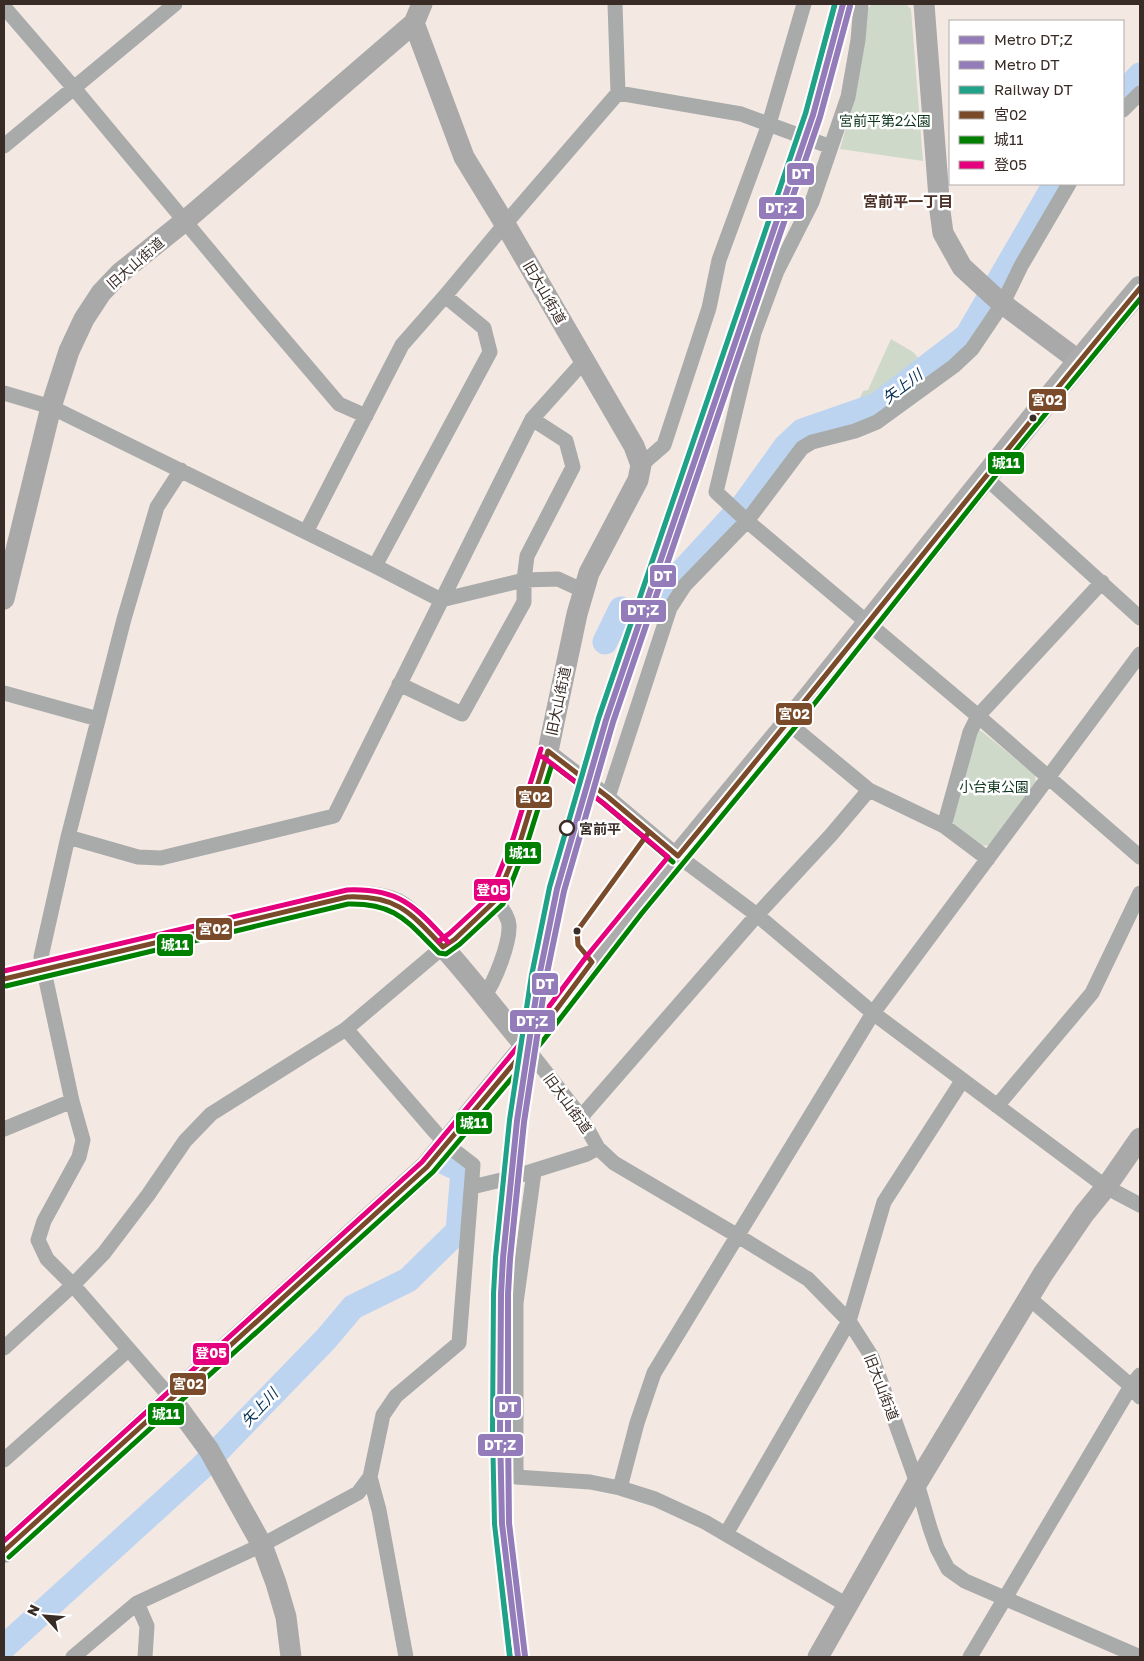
<svg xmlns="http://www.w3.org/2000/svg" width="1144" height="1661" viewBox="0 0 1144 1661" font-family="'Golos Text','Noto Sans JP',sans-serif">
<style>
.green{fill:#ced9ca}
.lines{fill:none;stroke-linecap:round;stroke-linejoin:round}
.river{stroke:#bcd4f0;stroke-width:25}
.street{stroke:#a8abaa;stroke-width:15}
.secondary{stroke:#a8a9a8;stroke-width:21}
.primary{stroke:#adacac;stroke-width:24}
.bus-1-casing{stroke:#fff;stroke-width:9}
.bus-2-casing{stroke:#fff;stroke-width:9}
.bus-3-casing{stroke:#fff;stroke-width:9}
.bus-1{stroke:#7a4b2a;stroke-width:5}
.bus-2{stroke:#008000;stroke-width:5}
.bus-3{stroke:#e5007d;stroke-width:5}
.rail-1-casing{stroke:#fff;stroke-width:10}
.rail-1{stroke:#20a288;stroke-width:6}
.metro-1-casing{stroke:#fff;stroke-width:10}
.metro-2-casing{stroke:#fff;stroke-width:10}
.metro-1{stroke:#937cb9;stroke-width:6}
.metro-2{stroke:#937cb9;stroke-width:6}
.bus-dot{fill:#392c27;stroke:#fff;stroke-width:2}
.stop-dot{fill:#fff;stroke:#392c27;stroke-width:2.5}
.labels{text-anchor:middle;dominant-baseline:central;stroke-width:5;stroke-linejoin:round;paint-order:stroke}
.park-label{font-size:14px;fill:#0e351d;stroke:#fff}
.street-label{font-size:14px;fill:#392c27;stroke:#fff}
.stop-label{font-size:14px;font-weight:bold;fill:#392c27;stroke:#fff;text-anchor:start}
.neighbourhood-label{font-size:15px;font-weight:bold;fill:#4b3127;stroke:#fff}
.water-label{font-size:15px;font-style:italic;fill:#022e53;stroke:#fff}
.line-badge{stroke:#fff;stroke-width:2}
.badge-label{font-size:14px;text-anchor:middle;font-weight:bold;fill:#fff}
</style>
<rect width="100%" height="100%" fill="#f4e8e3"/>
<path class="green" d="M872,4h34l5,5 12,152 -83,-12 16,-56 9,-81z
M891,339l22,13 10,11 -47,40 -20,4 7,-16 5,-1z
M980,730l55,45 1,11 -45,59 -11,1 -27,-20 -2,-12 22,-80z"/>
<g class="lines">
<path class="river" d="M1123,93l17,-18
M667,588l78,-85 41,-57 16,-15 75,-26 90,-69 88,-152
M605,642l16,-33
M4,1647l198,-180 124,-128 27,-32 55,-27 50,-49 5,-60 -19,-9"/>
<path class="street" d="M861,4l-3,36 -10,57 -36,105 -35,69 -23,62 -38,159 31,29 231,195 162,141
M4,7l69,80 180,216 86,101 27,12
M618,93l123,21 90,33
M1123,110l17,-17
M4,146l171,-142
M4,393l47,14 324,159 66,34 83,-20 34,-1 26,12
M641,465l23,-20 45,-137 10,-48 50,-136 35,-120
M986,478l154,140
M306,532l96,-187 43,-49 60,-72 113,-131 -3,-89
M375,566l115,-214 -6,-24 -39,-32
M399,684l63,30 62,-112v-22l3,-24 46,-89 -7,-26 -34,-22
M4,693l94,26
M788,723l81,67 75,36 44,33
M548,751l26,20
M590,782l88,74 79,59 116,98 233,174 34,18
M608,797l62,-189 15,-23 62,-64 55,-73 10,-6 43,-11 22,-9 77,-56 18,-17 31,-46 18,-37 48,-82
M944,826l26,-94 8,-16 124,-134
M68,837l70,20 23,1 173,-42 198,-397 53,-59
M484,996c11,-14 26,-53 25,-71 -1,-10 -8,-17 -13,-25
M526,1047l55,70 17,31 16,15 124,73 70,43 41,42 23,36 45,126 13,45 7,20 11,21 17,12 175,76
M997,1106l95,-113 48,-100
M581,1117l176,-202 74,-80 38,-45
M4,1129l68,-28
M534,1172l-18,131v174l74,5 30,6 35,11 50,23 142,83
M520,1175l67,-21 11,-6
M472,1187l29,-7
M1029,1298l102,88 9,11
M4,1348l69,-63 31,-32 44,-58 37,-54 26,-27 135,-85 97,-82
M171,1398l-98,-113 -26,-26 -9,-19 6,-19 35,-64 4,-17 -11,-39 -31,-144 27,-120 56,-218 33,-112 24,-37
M4,1460l124,-110
M370,1477l9,33 27,147
M620,1488l17,-65 17,-50 219,-360 267,-359
M726,1534l123,-213 35,-119 78,-121
M137,1603l10,23 -2,31
M73,1657l64,-54 125,-58 96,-52 12,-16 13,-62 13,-19 63,-53 14,-178 -26,-20 -11,-12 -90,-104
M970,1657l161,-271 9,-11"/>
<path class="secondary" d="M924,4l16,207 3,22 19,34 37,34 80,60
M414,23l50,134 41,67 129,222 7,19 -3,15 -49,93 -12,41 -29,137 -28,91 -11,29 -13,29 -41,39 -12,8
M4,599l47,-192 18,-56 15,-32 17,-26 19,-20 66,-53 228,-197 8,-19
M4,979l343,-82c17,-1 33,-1 49,6 14,7 26,22 37,33 33,35 62,74 93,111
M171,1398l38,52 53,95 14,38 10,34 5,40
M818,1657l99,-174 126,-209 41,-60 22,-27 34,-49"/>
<path class="primary" d="M4,1551l423,-384 99,-120 10,-10c87,-117 182,-227 273,-339 110,-137 218,-276 331,-410"/>
<g class="bus-1-casing">
<path id="bus-1" d="M678,856c156,-188 306,-381 462,-568
M4,979l343,-82c50,-2 64,16 96,50l12,-8 41,-39 24,-58 28,-91 60,46 70,59
M4,1551l423,-384 109,-130 56,-75 -14,-17 -1,-14 72,-99"/>
</g>
<g class="bus-2-casing">
<path id="bus-2" d="M6,986l342,-82c49,-1 59,18 91,49l7,1 14,-10 43,-40 24,-60 25,-80 51,39 70,59
M9,1557l424,-385 109,-130 100,-129 173,-210 205,-258 120,-146"/>
</g>
<g class="bus-3-casing">
<path id="bus-3" d="M439,941l11,-8 40,-37 23,-57 28,-90
M4,971l343,-81c52,-2 68,16 101,52
M4,1541l418,-379 108,-130 56,-75 82,-100 -65,-54 -60,-46"/>
</g>
<use href="#bus-1" class="bus-1"/>
<use href="#bus-2" class="bus-2"/>
<use href="#bus-3" class="bus-3"/>
<g class="rail-1-casing">
<path id="rail-1" d="M510,1657l-15,-133 -2,-94 1,-136 2,-37 14,-137 22,-145 18,-88 49,-169 207,-605 29,-109"/>
</g>
<use href="#rail-1" class="rail-1"/>
<g class="metro-1-casing">
<path id="metro-1" d="M518,1657l-16,-133 -2,-94 1,-136 2,-36 14,-137 22,-144 18,-88 49,-169 207,-605 30,-111"/>
</g>
<g class="metro-2-casing">
<path id="metro-2" d="M525,1656l-16,-133 -1,-93v-136l2,-35 14,-137 22,-144 18,-87 49,-169 207,-605 30,-111"/>
</g>
<use href="#metro-1" class="metro-1"/>
<use href="#metro-2" class="metro-2"/>
</g>
<g class="bus-dot">
<circle cx="1033" cy="418" r="4.5"/>
<circle cx="577" cy="931" r="4.5"/>
</g>
<circle class="stop-dot" cx="567" cy="828" r="7"/>
<g class="labels">
<g class="park-label">
<text x="885" y="120">宮前平第2公園</text>
<text x="994" y="786">小台東公園</text>
</g>
<g class="street-label">
<text transform="translate(135 263) rotate(-41)">旧大山街道</text>
<text transform="translate(545 292) rotate(60)">旧大山街道</text>
<text transform="translate(558 701) rotate(-78)">旧大山街道</text>
<text transform="translate(568 1103) rotate(54)">旧大山街道</text>
<text transform="translate(882 1387) rotate(69)">旧大山街道</text>
</g>
<g class="stop-label">
<text x="579" y="828">宮前平</text>
</g>
<g class="neighbourhood-label">
<text x="908" y="201">宮前平一丁目</text>
</g>
<g class="water-label">
<text transform="translate(902 386) rotate(-37)">矢上川</text>
<text transform="translate(259 1407) rotate(-47)">矢上川</text>
</g>
</g>
<g class="line-badge">
<rect x="786" y="162" width="29" height="24" rx="5" fill="#937cb9"/>
<rect x="758" y="196" width="47" height="24" rx="5" fill="#937cb9"/>
<rect x="1028" y="388" width="39" height="24" rx="5" fill="#7a4b2a"/>
<rect x="987" y="451" width="38" height="24" rx="5" fill="#008000"/>
<rect x="649" y="564" width="28" height="24" rx="5" fill="#937cb9"/>
<rect x="620" y="599" width="47" height="24" rx="5" fill="#937cb9"/>
<rect x="775" y="702" width="38" height="24" rx="5" fill="#7a4b2a"/>
<rect x="515" y="785" width="38" height="24" rx="5" fill="#7a4b2a"/>
<rect x="504" y="841" width="38" height="24" rx="5" fill="#008000"/>
<rect x="473" y="878" width="38" height="24" rx="5" fill="#e5007d"/>
<rect x="195" y="917" width="38" height="24" rx="5" fill="#7a4b2a"/>
<rect x="156" y="933" width="38" height="24" rx="5" fill="#008000"/>
<rect x="531" y="972" width="28" height="24" rx="5" fill="#937cb9"/>
<rect x="509" y="1009" width="47" height="24" rx="5" fill="#937cb9"/>
<rect x="455" y="1111" width="38" height="24" rx="5" fill="#008000"/>
<rect x="192" y="1342" width="38" height="24" rx="5" fill="#e5007d"/>
<rect x="169" y="1372" width="38" height="24" rx="5" fill="#7a4b2a"/>
<rect x="494" y="1395" width="28" height="24" rx="5" fill="#937cb9"/>
<rect x="147" y="1402" width="38" height="24" rx="5" fill="#008000"/>
<rect x="477" y="1433" width="47" height="24" rx="5" fill="#937cb9"/>
</g>
<g class="badge-label">
<text x="801" y="179">DT</text>
<text x="781" y="213">DT;Z</text>
<text x="1047" y="405">宮02</text>
<text x="1006" y="468">城11</text>
<text x="663" y="581">DT</text>
<text x="643" y="615">DT;Z</text>
<text x="794" y="719">宮02</text>
<text x="534" y="802">宮02</text>
<text x="523" y="858">城11</text>
<text x="492" y="895">登05</text>
<text x="214" y="934">宮02</text>
<text x="175" y="950">城11</text>
<text x="545" y="989">DT</text>
<text x="532" y="1026">DT;Z</text>
<text x="474" y="1128">城11</text>
<text x="211" y="1358">登05</text>
<text x="188" y="1389">宮02</text>
<text x="508" y="1412">DT</text>
<text x="166" y="1419">城11</text>
<text x="500" y="1450">DT;Z</text>
</g>
<rect width="1144" height="1661" fill="none" stroke="#392c27" stroke-width="10"/>
<rect x="949" y="20" width="175" height="165" fill="#ffffff" stroke="#b0aba9"/>
<rect x="959" y="36" width="25" height="8" fill="#937cb9" stroke="#b0aba9"/>
<text x="994" y="45" font-size="15" fill="#392c27">Metro DT;Z</text>
<rect x="959" y="61" width="25" height="8" fill="#937cb9" stroke="#b0aba9"/>
<text x="994" y="70" font-size="15" fill="#392c27">Metro DT</text>
<rect x="959" y="86" width="25" height="8" fill="#20a288" stroke="#b0aba9"/>
<text x="994" y="95" font-size="15" fill="#392c27">Railway DT</text>
<rect x="959" y="111" width="25" height="8" fill="#7a4b2a" stroke="#b0aba9"/>
<text x="994" y="120" font-size="15" fill="#392c27">宮02</text>
<rect x="959" y="136" width="25" height="8" fill="#008000" stroke="#b0aba9"/>
<text x="994" y="145" font-size="15" fill="#392c27">城11</text>
<rect x="959" y="161" width="25" height="8" fill="#e5007d" stroke="#b0aba9"/>
<text x="994" y="170" font-size="15" fill="#392c27">登05</text>
<g transform="translate(45 1616) rotate(296)" stroke="#ffffff" stroke-width="4" paint-order="stroke">
<path d="M0-4L9 19L0 12L-9 19Z" fill="#392c27"/>
<text y="-8" font-size="14" font-weight="bold" text-anchor="middle" fill="#392c27">N</text>
</g>
</svg>
